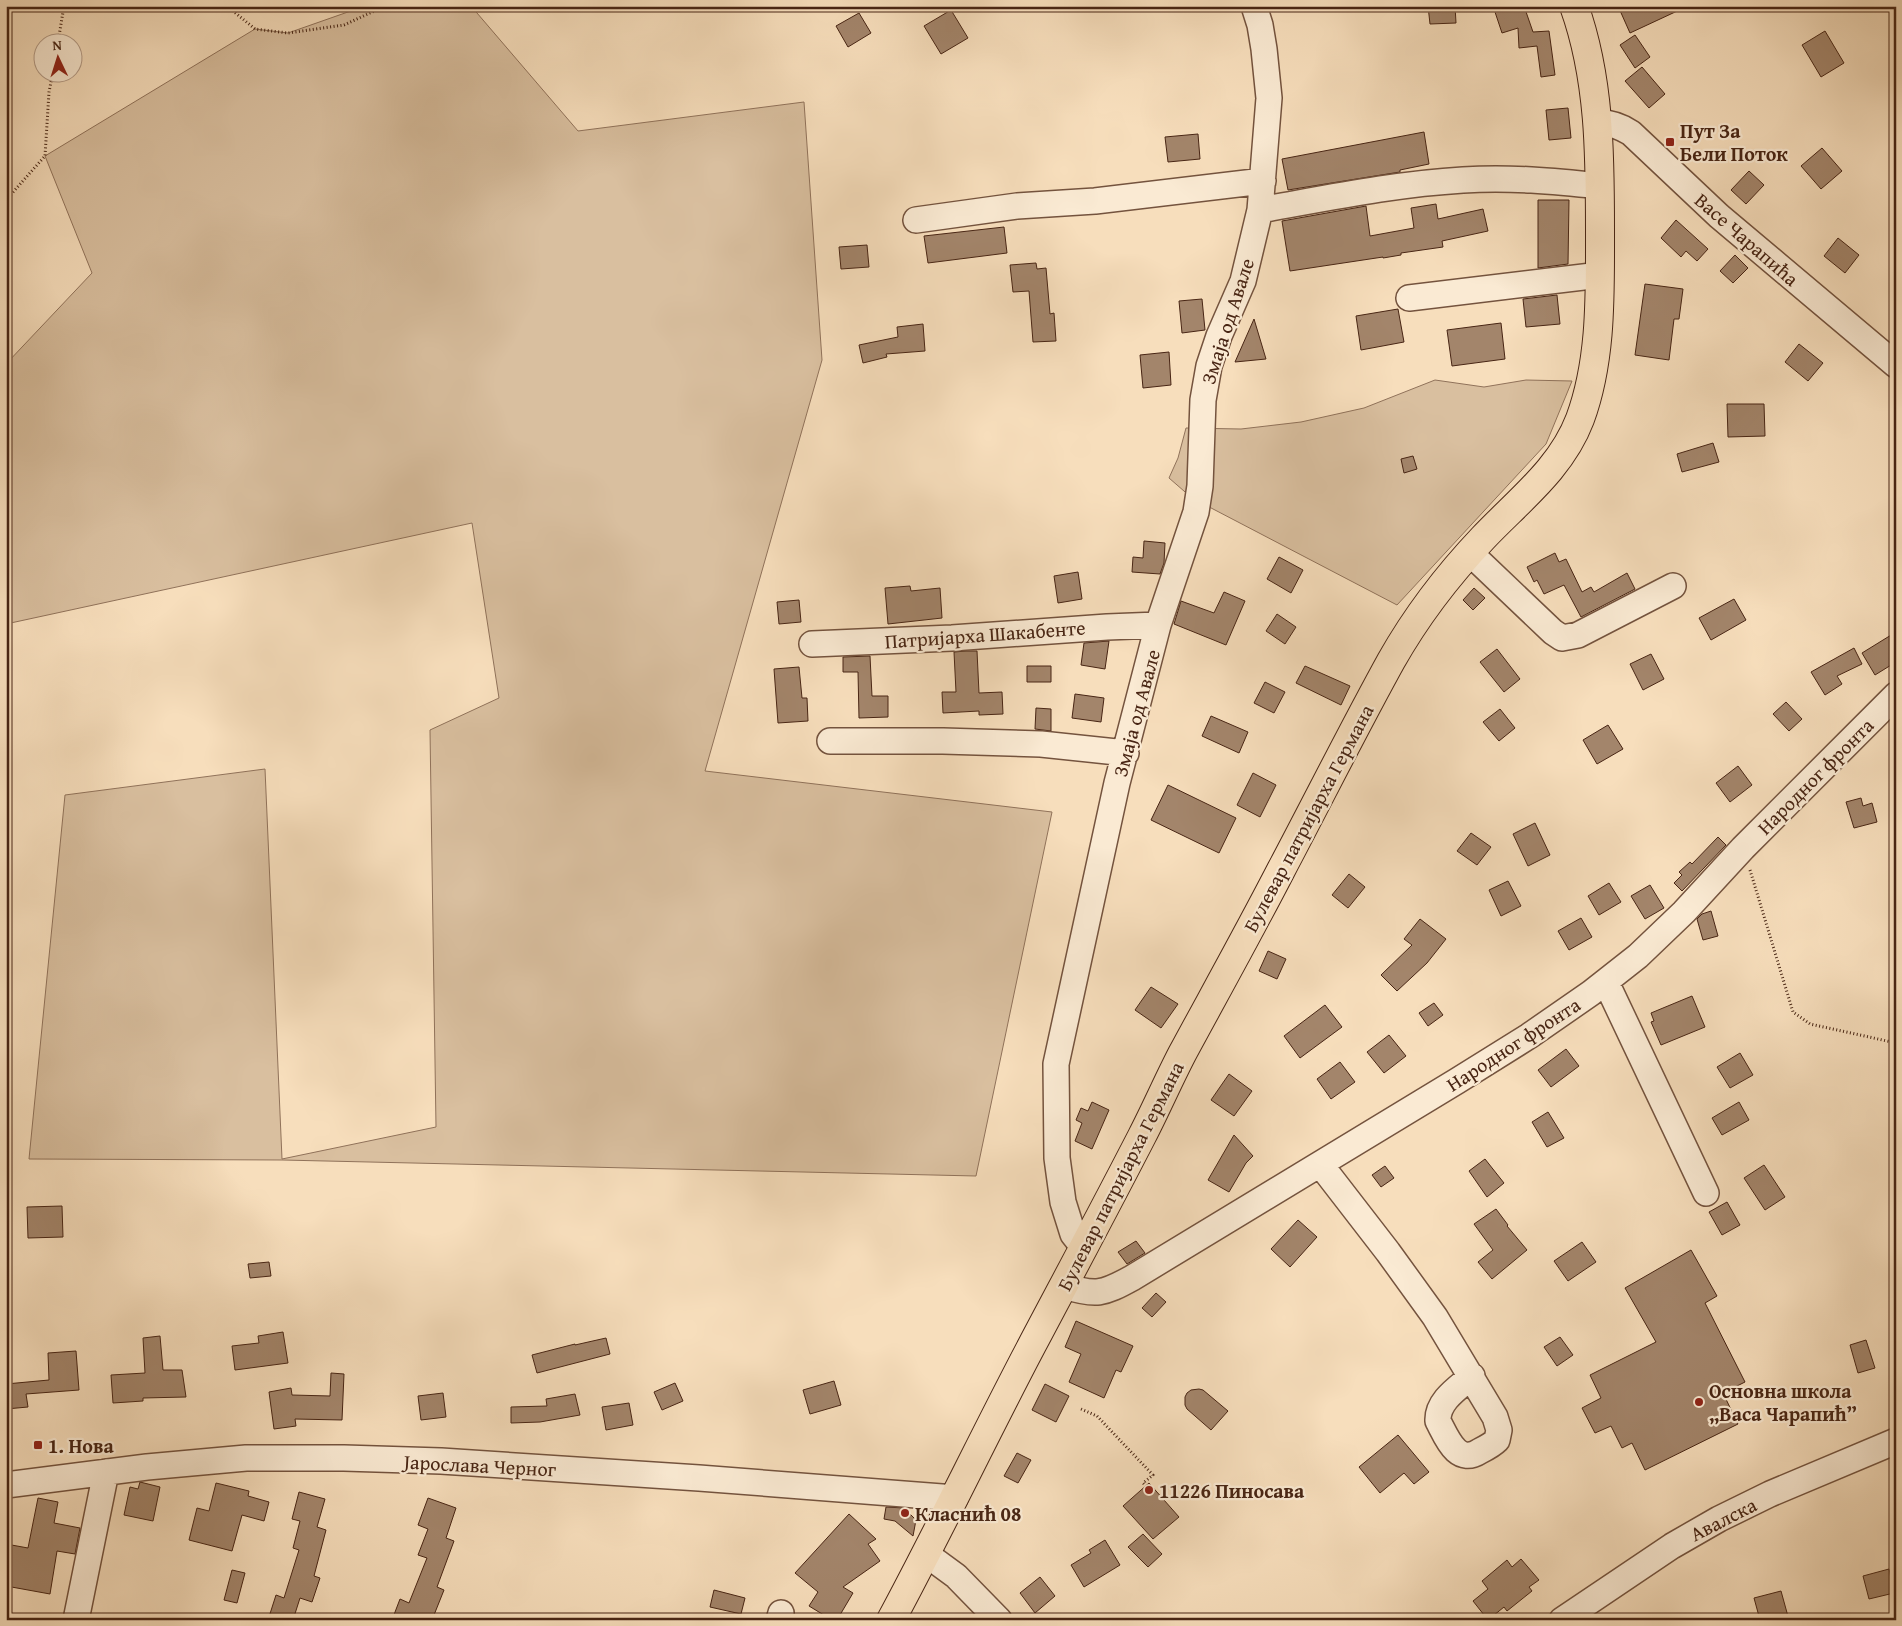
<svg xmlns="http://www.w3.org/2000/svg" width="1902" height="1626" viewBox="0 0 1902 1626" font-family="'Gentium Book Plus',serif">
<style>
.green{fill:#d9bf9f;stroke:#90725a}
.building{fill:#a3856b;stroke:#482514}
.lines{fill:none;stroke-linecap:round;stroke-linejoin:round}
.minor-casing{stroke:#74533e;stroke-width:28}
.major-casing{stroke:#482514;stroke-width:30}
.path{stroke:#482514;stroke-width:3;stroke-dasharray:1 2.5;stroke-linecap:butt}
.minor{stroke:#faead3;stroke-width:25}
.major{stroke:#f7debc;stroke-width:28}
.poi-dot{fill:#8f2418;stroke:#faead3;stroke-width:2}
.labels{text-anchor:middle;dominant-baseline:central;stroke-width:4.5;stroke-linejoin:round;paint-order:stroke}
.poi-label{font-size:20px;font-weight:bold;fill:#482514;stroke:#faead3;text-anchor:start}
.street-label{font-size:20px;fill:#482514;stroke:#faead3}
</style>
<rect width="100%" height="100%" fill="#f7debc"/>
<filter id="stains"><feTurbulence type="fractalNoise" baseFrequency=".004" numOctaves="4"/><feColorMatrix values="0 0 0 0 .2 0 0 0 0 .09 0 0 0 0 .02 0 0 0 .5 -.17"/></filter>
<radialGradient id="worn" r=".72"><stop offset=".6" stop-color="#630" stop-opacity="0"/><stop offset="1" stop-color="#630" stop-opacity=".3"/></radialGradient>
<path class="green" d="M365,6h106l107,125 226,-29 18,258 -117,411 347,41 -76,364 -694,-16 -253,-1 36,-364 200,-26 17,390 154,-32 -6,-397 69,-32 -27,-175 -466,101v-260l86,-91 -47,-117 210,-127 33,4z
M1435,380l49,7 42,-7 46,1 -26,63 -149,161 -205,-107 -23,-20 9,-20 8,-30 55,1 60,-7 63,-14z"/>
<path class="building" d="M1428,6h27l1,17 -26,1z
M1493,6h31l9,26 16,-1 6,44 -14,2 -4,-31 -18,2 -1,-20 -16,5z
M1618,6h70l-58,27z
M951,10l17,28 -27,16 -17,-28z
M859,13l12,20 -23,14 -12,-21z
M1825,31l19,32 -23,14 -19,-32z
M1635,35l15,22 -15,11 -15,-23z
M1642,67l23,27 -16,14 -24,-27z
M1568,108l3,30 -22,2 -3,-30z
M1424,132l5,32 -29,6v2l-112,18 -6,-31z
M1198,134l2,25 -32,3 -3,-25z
M1822,148l20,23 -21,18 -20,-23z
M1749,171l15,14 -18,19 -15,-14z
M1538,200h31l-1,64 -30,4z
M1436,204l2,15 45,-10 5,22 -46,10 1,6 -42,6v2l-18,3v-1l-93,14 -8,-50 84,-15 4,30 44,-8 -3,-20z
M1676,220l32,29 -11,12 -11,-10 -5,6 -20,-19z
M1004,227l3,26 -79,10 -4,-27z
M1838,238l21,17 -14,18 -21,-17z
M867,245l2,22 -28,2 -2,-22z
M1735,255l13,13 -15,15 -13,-12z
M1036,263l1,6 9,-1 4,46 4,-1 2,28 -23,1 -4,-51 -16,1 -3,-27z
M1645,284l38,5 -4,30h-5l-5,41 -34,-5z
M1557,295l3,29 -34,3 -3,-28z
M1202,299l3,31 -23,3 -3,-32z
M1398,309l6,33 -43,8 -5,-34z
M1254,319l12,40 -31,3z
M1501,323l4,36 -53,7 -5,-36z
M923,324l2,27 -39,3 1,3 -24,6 -4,-18 39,-8 -1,-10z
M1799,344l24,19 -15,18 -23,-19z
M1169,352l2,33 -28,3 -3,-33z
M1727,404h37l1,32 -37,1z
M1713,443l6,19 -37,10 -5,-18z
M1413,456l4,13 -13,4 -3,-14z
M1144,541l21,2 -1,20 -4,11 -28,-2 1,-15 10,1z
M1555,553l4,9 7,-3 16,33 9,-5 3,5 33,-19 8,16 -54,28 -17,-32 -20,9 -7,-14 -3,2 -7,-15z
M1279,557l24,13 -12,23 -24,-14z
M1078,572l4,27 -24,4 -4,-27z
M910,586l1,5 29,-3 2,30 -54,6 -3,-36z
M1474,588l11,10 -12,12 -10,-10z
M1224,592l21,9 -19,44 -52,-21 7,-23 33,12z
M1734,599l12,21 -35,20 -12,-22z
M799,600l2,22 -22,2 -2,-22z
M1277,614l19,13 -11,17 -19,-13z
M1896,632v30l-21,13 -13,-22z
M1109,641l-4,28 -24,-4 3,-22z
M1854,648l8,16 -25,12 5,8 -17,11 -14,-23z
M1497,649l23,30 -16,13 -24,-30z
M966,651h11l2,42 23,-1 1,22 -24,1v-4l-36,2 -1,-21h14l-2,-40z
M1651,654l13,25 -21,11 -13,-26z
M870,656l2,40h16v21l-29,1 -1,-46h-15v-15z
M1027,666h24v16h-24z
M1305,666l45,20 -9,19 -45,-22z
M799,667l3,31h5l1,23 -30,2 -4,-54z
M1265,682l20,10 -11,21 -20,-10z
M1075,694l29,4 -3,24 -29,-4z
M1786,702l16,17 -13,12 -16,-17z
M1036,708l15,1v22l-16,-2z
M1500,709l15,19 -16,13 -16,-19z
M1211,716l37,16 -9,21 -37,-17z
M1608,725l15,24 -26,15 -14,-24z
M1738,766l14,19 -22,17 -14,-19z
M1253,773l23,12 -16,32 -23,-12z
M1168,785l68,33 -17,35 -68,-33z
M1861,798l2,8 9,-3 5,19 -23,6 -8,-26z
M1535,823l15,32 -22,11 -15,-32z
M1471,833l20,14 -14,18 -20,-14z
M1718,837l8,8 -44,46 -8,-8 8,-8 -3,-3 11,-10 2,2z
M1349,874l16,13 -17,21 -16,-13z
M1508,881l13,25 -20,10 -12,-26z
M1609,883l12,19 -22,13 -11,-19z
M1650,885l14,23 -19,11 -14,-23z
M1711,911l7,25 -15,4 -6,-21 5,-5z
M1581,918l11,19 -23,13 -11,-19z
M1420,919l26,20 -19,24 -30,28 -16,-16 31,-30 -8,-6z
M1268,951l18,8 -9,20 -18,-8z
M1151,987l27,17 -17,24 -26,-18z
M1692,996l13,31 -44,18 -10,-23 3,-1 -3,-8z
M1434,1003l9,12 -15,11 -9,-13z
M1325,1005l17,22 -42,31 -16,-22z
M1389,1035l17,21 -22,17 -17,-21z
M1566,1049l13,17 -28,21 -13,-17z
M1740,1053l13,22 -23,13 -13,-21z
M1340,1062l15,20 -24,17 -14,-20z
M1229,1074l23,17 -18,25 -23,-16z
M1092,1102l17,8 -17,39 -17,-8 7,-18 -6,-3 5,-12 7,3z
M1739,1102l10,18 -27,15 -10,-17z
M1548,1112l16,26 -17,9 -15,-25z
M1234,1135l19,21 -7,7 -17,29 -21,-12z
M1485,1159l19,24 -17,14 -18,-26z
M1764,1165l21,32 -20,13 -21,-32z
M1385,1166l9,12 -13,9 -9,-12z
M1727,1202l13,23 -18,10 -13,-23z
M62,1206l1,31 -35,1 -1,-31z
M1496,1209l12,16 -1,1 20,24 -35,29 -14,-17 15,-12 -19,-26z
M1298,1220l19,17 -27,30 -19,-18z
M1136,1241l9,12 -18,11 -9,-12z
M1582,1242l14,20 -28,19 -14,-20z
M1691,1250l26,46 -12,7 40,79 -22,11 15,31 -93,46 -13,-27 -10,5 -11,-22 -16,7 -13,-25 19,-10 -11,-23 66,-33 -31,-54z
M269,1262l2,14 -21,2 -2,-14z
M1156,1293l10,9 -14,15 -10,-9z
M1076,1321l57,25 -12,26 -5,-2 -12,28 -35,-16 12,-28 -16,-7z
M283,1332l5,31 -53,7 -3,-24 27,-3 -1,-7z
M160,1336l3,34h19l4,27 -43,1v3l-30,2 -2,-28 34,-2 -2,-35z
M1560,1337l13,18 -16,11 -13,-19z
M606,1338l4,16 -73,19 -5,-18 43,-11v1z
M1866,1340l9,28 -17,5 -8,-28z
M76,1351l3,39 -53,4 2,13 -22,2v-25l43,-4 -1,-27z
M331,1373l13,1 -2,46 -47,-1 1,7 -22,3 -5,-37 22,-4 1,7 38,1z
M834,1381l7,24 -31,9 -7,-24z
M675,1383l8,18 -21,9 -8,-18z
M1045,1384l24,12 -13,26 -24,-12z
M1199,1389l4,1 25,21 -17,19 -24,-21 -2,-4v-8l2,-4 4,-3z
M443,1393l3,24 -25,3 -3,-24z
M575,1394l5,21 -40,7 -29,1v-16l36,-1 -1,-7z
M629,1403l4,22 -27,5 -4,-23z
M1398,1435l31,37 -15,12 -10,-11 -24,20 -21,-26z
M1017,1453l14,7 -13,23 -14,-7z
M140,1482l20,5 -7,34 -29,-6 6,-28 8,2z
M216,1483l33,8 -1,5 21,6 -5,19 -22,-6 -10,36 -43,-11 8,-32 12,3z
M1149,1483l30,34 -26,22 -30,-33z
M299,1492l26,7 -8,28 9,3 -12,46 6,2 -8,24 -12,-4 -7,22h-25l8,-25 8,3 15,-48 -6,-2 7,-27 -8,-2z
M38,1498l20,4 -4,21 26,5 -5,26 -18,-3 -7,43 -44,-8v-42l22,4z
M428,1498l28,10 -10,30 8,3 -17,46 7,3 -12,30h-40l8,-21 9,4 18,-45 -9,-3 10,-26 -10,-4z
M886,1507l18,1 12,12 -3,16 -18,-15 -11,-2z
M849,1514l27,25 -8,5 12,17 -37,26 10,6 -16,27h-5l-23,-14 9,-14 -23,-19z
M1143,1534l19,20 -14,13 -20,-20z
M1105,1540l15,25 -36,22 -13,-22 20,-12 -2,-3z
M1521,1559l18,21 -10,7 3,4 -25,20 -3,-4 -16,13 -15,-19 15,-12 -6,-8 25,-21 5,7z
M1889,1569l5,24 -25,6 -6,-23z
M232,1570l13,3 -8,30 -13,-3z
M1040,1577l15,19 -20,17 -15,-20z
M714,1590l31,8 -4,16 -31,-7z
M1781,1591l8,29h-29l-6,-22z"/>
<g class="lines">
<g class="minor-casing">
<path id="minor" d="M1597,123c13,-1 23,3 34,10l88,83 177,149
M1260,210c68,-12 135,-26 203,-30 46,-3 91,1 137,6
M916,220l101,-14 78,-5 168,-20
M1409,298l191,-23
M1470,553l83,79 9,6 16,-3 95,-49
M812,644l140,-6 155,-11 51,-2
M830,741h113l98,3 85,9
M1606,982l100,211
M1320,1164l68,88 47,65 60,100 4,13 -2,10c-5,5 -11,8 -17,11 -23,15 -33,-13 -42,-30 -1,-20 20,-33 34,-45
M1084,1248l-11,-14 -10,-32 -6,-44 -1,-94 61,-281 41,-158 38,-113 4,-26 3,-86 6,-34 10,-30 24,-55 17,-71 9,-112 -5,-49 -4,-24 -6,-19
M1064,1286c32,10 39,8 68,-8l325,-197 72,-45 62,-43 47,-37 46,-44 59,-64 153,-153
M6,1485l141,-18 99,-9h98l97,3 258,17 256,20
M926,1554l30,22 43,44
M76,1620l30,-148
M779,1620l2,-7
M1562,1620l110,-74 47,-27 51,-25 126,-53"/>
</g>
<g class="major-casing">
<path id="major" d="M891,1620c49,-91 93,-184 141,-275 37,-70 74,-139 110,-209 14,-27 26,-55 40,-82 33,-61 67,-122 99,-184 37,-70 72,-140 110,-209 26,-46 56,-85 92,-123 36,-38 78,-69 97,-119 21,-57 20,-120 20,-179 0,-78 1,-159 -26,-234"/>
</g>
<path class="path" d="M227,6l28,23 33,4 56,-8 41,-19
M58,42l6,-36
M6,200l39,-44 4,-64 4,-20
M1750,870l43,142 17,12 86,19
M1081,1409l16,7 56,59 -10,8 3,3"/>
<use href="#minor" class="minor"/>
<use href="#major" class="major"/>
</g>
<g class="poi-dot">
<rect x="1665" y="137" width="10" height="10" rx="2.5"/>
<circle cx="1699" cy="1402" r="5"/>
<rect x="33" y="1440" width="10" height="10" rx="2.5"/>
<circle cx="1149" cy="1490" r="5"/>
<circle cx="905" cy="1513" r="5"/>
</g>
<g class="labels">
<g class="poi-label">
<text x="1680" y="130">Пут За<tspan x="1680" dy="23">Бели Поток</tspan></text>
<text x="1709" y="1390">Основна школа<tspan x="1709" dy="23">„Васа Чарапић”</tspan></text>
<text x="48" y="1445">1. Нова</text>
<text x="1159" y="1490">11226 Пиносава</text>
<text x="915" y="1513">Класнић 08</text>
</g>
<g class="street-label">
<text transform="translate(1747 239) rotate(41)">Васе Чарапића</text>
<text transform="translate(1227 321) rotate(-72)">Змаја од Авале</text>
<text transform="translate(985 634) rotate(-4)">Патријарха Шакабенте</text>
<text transform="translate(1136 713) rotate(-75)">Змаја од Авале</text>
<text transform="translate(1815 776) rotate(-45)">Народног фронта</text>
<text transform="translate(1308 818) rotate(-62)">Булевар патријарха Германа</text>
<text transform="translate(1513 1044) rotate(-33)">Народног фронта</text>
<text transform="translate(1120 1176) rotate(-63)">Булевар патријарха Германа</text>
<text transform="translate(480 1465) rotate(3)">Јарослава Черног</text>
<text transform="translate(1723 1519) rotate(-27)">Авалска</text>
</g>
</g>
<rect width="1902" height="1626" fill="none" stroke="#f7debc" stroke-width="25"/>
<rect x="8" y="8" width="1887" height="1611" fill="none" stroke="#482514" stroke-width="2.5"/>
<rect x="12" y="12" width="1877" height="1601" fill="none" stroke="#482514"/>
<g transform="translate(58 58) rotate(356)"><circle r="24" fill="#faead3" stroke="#b39b87"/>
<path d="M0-4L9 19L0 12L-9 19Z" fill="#8f2418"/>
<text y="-8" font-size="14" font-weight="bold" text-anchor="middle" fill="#482514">N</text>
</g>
<rect width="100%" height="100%" filter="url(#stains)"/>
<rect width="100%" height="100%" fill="url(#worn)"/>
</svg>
